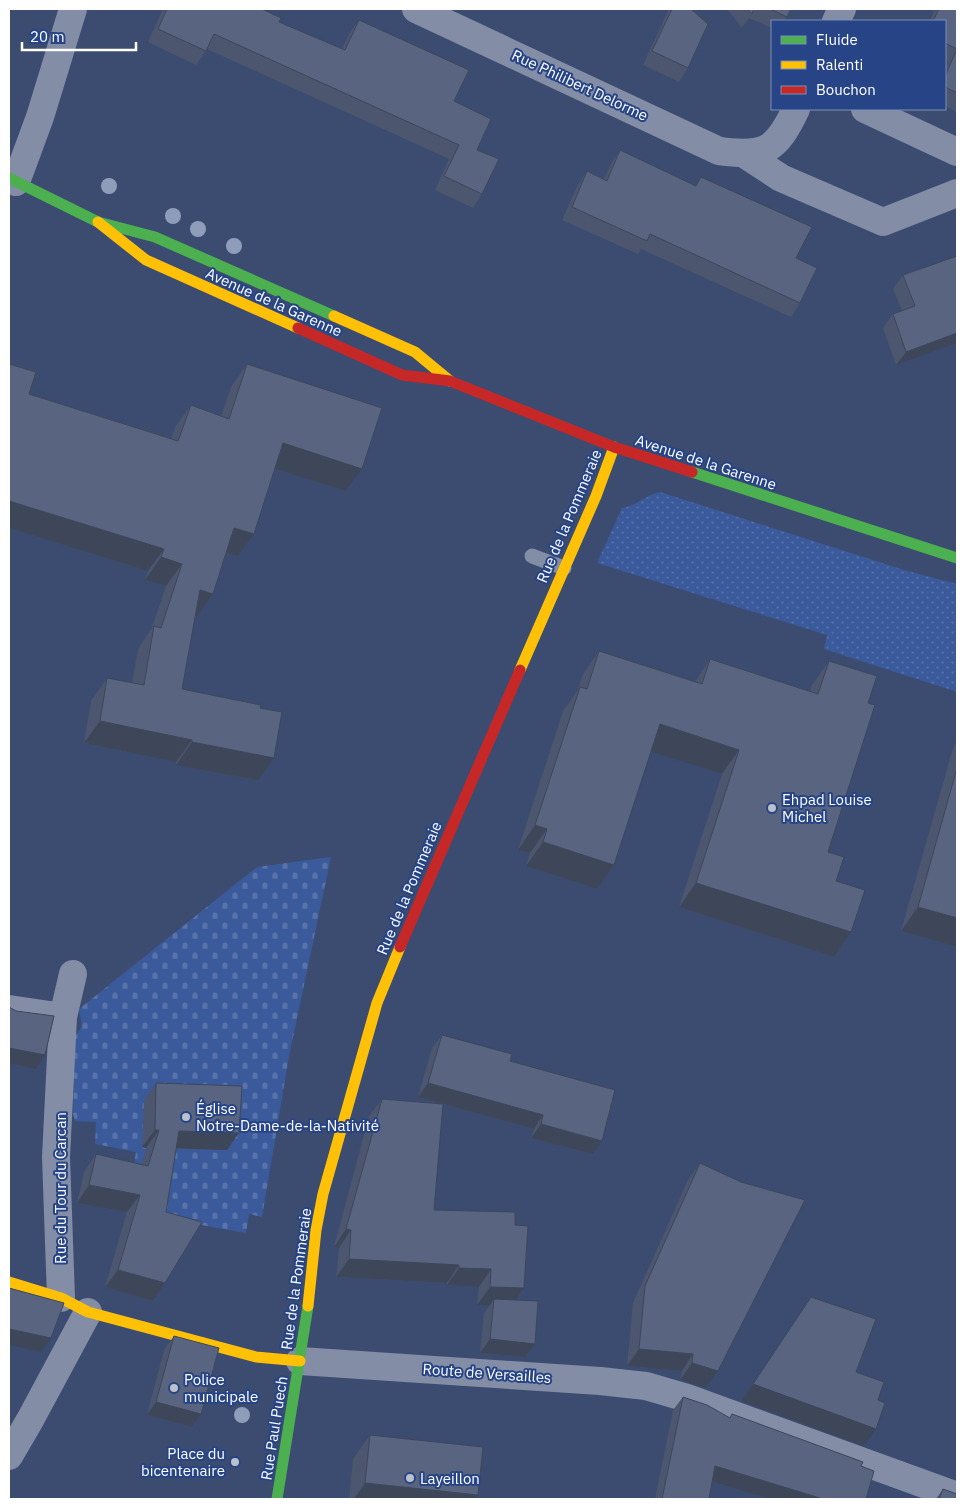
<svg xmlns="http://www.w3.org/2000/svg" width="966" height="1508" viewBox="0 0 966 1508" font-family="'IBM Plex Sans',sans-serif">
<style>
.grass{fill:url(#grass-dots)}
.cemetery{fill:url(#cemetery-stones)}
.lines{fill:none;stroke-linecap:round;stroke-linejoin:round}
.lane{stroke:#838da6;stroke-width:15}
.street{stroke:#838da6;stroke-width:28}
.fast{stroke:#4caf50;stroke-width:11}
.slow{stroke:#ffc107;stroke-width:11}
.jam{stroke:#c62828;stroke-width:11}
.tree{fill:#909dba}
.wall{fill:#4c566e}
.shaded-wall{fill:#3e465a}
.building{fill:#586480;stroke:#3e465a}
.poi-dot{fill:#bbc0cd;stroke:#264486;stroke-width:2}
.labels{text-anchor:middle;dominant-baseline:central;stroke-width:4;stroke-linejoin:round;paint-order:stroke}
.street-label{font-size:15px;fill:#fff;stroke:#264486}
.poi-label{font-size:15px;fill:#fff;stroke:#264486;text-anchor:start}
</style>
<defs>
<pattern id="grass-dots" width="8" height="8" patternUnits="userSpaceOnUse" patternTransform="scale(1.25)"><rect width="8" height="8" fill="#3b5a9b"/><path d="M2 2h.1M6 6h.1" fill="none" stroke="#5873aa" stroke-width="1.8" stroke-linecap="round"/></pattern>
<pattern id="cemetery-stones" width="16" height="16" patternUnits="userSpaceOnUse" patternTransform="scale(1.25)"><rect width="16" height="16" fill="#3b5a9b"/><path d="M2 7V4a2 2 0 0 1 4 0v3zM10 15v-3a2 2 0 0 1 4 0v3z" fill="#5873aa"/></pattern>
</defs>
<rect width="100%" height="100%" fill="#3c4c70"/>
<path class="grass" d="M660,492l244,78 53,14v108l-133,-43 3,-14 -230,-72 25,-55c15,-2 23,-13 38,-16z"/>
<path class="cemetery" d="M331,857l-42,199 -27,161 -13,-3 -3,19 -90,-16 -23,-48 3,-17 -41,-8 1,-22 -21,-1 -2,-7 2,-77 7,-11 -3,-17 178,-142z"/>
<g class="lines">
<path class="lane" d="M532,556l32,12"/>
<path class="street" d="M416,9l303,142c46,6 57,0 77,-42
M836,21l6,-12
M865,109l92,43
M746,155l35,23 102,44 74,-29
M16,182l24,-65 33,-108
M9,1009l54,8 -7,140 5,141
M63,1017l10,-43
M300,1361l300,20 46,5 41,12 270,98
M9,1456l21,-36 58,-108"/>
<path class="fast" d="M9,178l89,44 57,15 179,79
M692,472l265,86
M277,1499l31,-193"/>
<path class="slow" d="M98,222l48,38 152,68
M334,316l81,36 35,29
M520,670l76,-174 18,-49
M9,1282l52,16 27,14 168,45 44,4
M308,1306l8,-76 7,-36 54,-191 23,-56"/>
<path class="jam" d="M298,328l104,47 48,6 164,66 78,25
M400,947l120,-277"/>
</g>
<g class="tree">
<circle cx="109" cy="186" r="8"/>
<circle cx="173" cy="216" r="8"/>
<circle cx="198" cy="229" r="8"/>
<circle cx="234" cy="246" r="8"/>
<circle cx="242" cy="1415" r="8"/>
</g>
<path class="wall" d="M163,9h99l17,13 63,27 7,-15 10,-14 95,81 23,49 5,44 -9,14 -38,-18 14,-31 -242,-110 -11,16 -48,-23z
M669,9h22l-3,59 -9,14 -36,-17z
M727,9h64l-7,12h-12v7l-23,-10 -7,10z
M930,9h27v103l-12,-6v-37l3,-6 -3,-2v-40h-15l4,-10z
M620,150l75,36 6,-9 95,81 4,45 -9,14 -150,-68 -3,5 -76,-34 16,-35 9,-14 17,8 7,-15z
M957,256v87l-61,22 -13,-37 10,-14 9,-3 -9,-22 10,-14z
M9,364l20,30 142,44 4,-11 16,-22 30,11 10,-29 16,-23 115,105 -16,22 -71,-23 -21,66 -16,22 -12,-3 -29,63h-2l-13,73 76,91 -82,-15v-3l-92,-19 7,-42 16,-23 25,5 6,-34 14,-21 14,-42 -21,-6 3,-9 -139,-43z
M599,651l96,31 15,-23 100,32 2,-6 17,-24 39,42 -40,149 23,80 -17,25 -155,-50 43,-133 -71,-23 -37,114 -17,24 -71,-23 4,-13 -12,-3 45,-139 15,-21 4,-14z
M957,741v206l-56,-16 52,-183z
M442,1035l68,26 92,80 -9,13 -62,-16 3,-9 -91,-25 -9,106 81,15 9,63 -9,12 20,44 -10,13 -45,-4 4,-40 6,-8h-13l2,-18 -32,-2v-2l-111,-6 3,-29 -5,-1 35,-131 13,-17 60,5 -24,-7 14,-49z
M156,1083l71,67 -51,-1 -10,63 -1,71 -12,18 -48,-14 22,-75 -50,-9 7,-31 12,-18 46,10 4,-16 -4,-1 2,-47z
M700,1163l18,208 -12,17 -26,-8 2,-9 -55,-5 6,-63 55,-123z
M174,1336l27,78 -9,13 -45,-12 17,-65z
M683,1397l47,21 131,48 5,33h-96l-58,-17 -3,17h-57l1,-1 2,1 18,-89z
M370,1435l105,64h-126l4,-40z
M943,1489l14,10h-21z"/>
<path class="shaded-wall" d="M957,333v10l-61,22 10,-13z
M283,443l79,26 -16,22 -79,-25z
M9,501l155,48 -16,22 -139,-43z
M234,528l20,6 -16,22 -20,-5z
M161,557l21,7 -16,22 -21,-6z
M200,590l13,4 -16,22 -13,-4z
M100,721l92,19 -16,22 -92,-19z
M660,724l79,26 -17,24 -79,-25z
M192,742l82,16 -16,22 -82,-15z
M535,825l12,4 -17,24 -12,-3z
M543,842l71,23 -17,24 -71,-23z
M696,883l155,49 -17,25 -155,-50z
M918,907l39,11v29l-56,-16z
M9,1048l36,7 -9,14 -27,-6z
M428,1083l115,32 -9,14 -116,-32z
M541,1124l61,17 -9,13 -62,-16z
M155,1130h4l-13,18 -4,-1z
M179,1131l60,2 -12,17 -60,-2z
M89,1185l51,10 -13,17 -50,-9z
M346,1229l5,1 -12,18 -5,-1z
M349,1259l110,6 -12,18 -111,-6z
M459,1268l32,1 -12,18 -32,-2z
M118,1270l47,13 -12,18 -48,-14z
M490,1287l34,1 -13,18 -17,-7 -4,6h-13z
M9,1329l42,9 -10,14 -32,-7z
M490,1339l45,5 -10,13 -45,-4z
M639,1349l54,5 -11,17 -55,-5z
M692,1363l26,8 -12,17 -26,-8z
M753,1384l123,45 -12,17 -123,-45z
M156,1402l45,12 -9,13 -45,-12z
M715,1466l108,33h-53l-64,-19z
M365,1483l113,12 -3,4h-121z"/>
<path class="building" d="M167,9h95l19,9 -2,4 66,28 14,-30 110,50 -15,31 37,18 -14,31 22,9 -17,35 -38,-18 15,-31 -245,-111 -8,17 -48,-22z
M672,9h19l17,15 -20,44 -36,-17z
M747,9h7l-2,5z
M770,9h21l-4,8z
M939,9h18v40l-12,-6v-22h-12z
M957,49v44l-12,-6v-11z
M620,150l76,36 5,-9 111,50 -16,31 21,10 -17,35 -150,-69 -3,7 -75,-34 15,-36 20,10z
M957,256v77l-51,19 -13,-38 22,-8 -12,-31z
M9,364l27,8 -7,22 149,47 13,-36 38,14 18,-55 135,44 -20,61 -79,-26 -29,91 -20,-6 -21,66 -13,-4 -18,99 79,16 -1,3 22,4 -8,46 -82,-16v-2l-92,-19 7,-43 37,7 10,-59 7,2 21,-64 -21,-7 3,-8 -155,-48z
M599,651l103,33 8,-25 108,35 11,-33 48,15 -9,27 7,2 -47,147 16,5 -8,24 29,9 -14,42 -155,-49 43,-133 -79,-26 -46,141 -71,-23 4,-13 -12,-4 45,-138 7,2z
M957,768v150l-39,-11z
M9,1007l7,4 38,5 -9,39 -36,-7z
M442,1035l70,19 -2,7 105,29 -13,51 -61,-17 2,-9 -115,-32z
M156,1083l86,3 -3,47 -60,-2 -13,81 36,10 -37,61 -47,-13 22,-75 -51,-10 7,-31 52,12 11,-36h-4z
M382,1099l61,5 -9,106 81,2v13l13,1 -4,62 -34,-1 1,-18 -32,-1v-3l-110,-6 2,-29 -5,-1z
M700,1163l41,19 64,18 -87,171 -26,-8 1,-9 -54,-5 6,-63z
M9,1288l55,15 -13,35 -42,-9z
M811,1297l65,22 -20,53 28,10 -6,18 7,3 -9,26 -123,-45z
M494,1299l44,2 -3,43 -45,-5z
M174,1336l45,12 -18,66 -45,-12z
M683,1397l24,8 23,13 2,-4 131,48 -2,4 13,5 -8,28h-43l-108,-33 -6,33h-47z
M370,1435l113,12 -5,48 -113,-12z
M943,1489l14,5v5h-18z"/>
<g class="poi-dot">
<circle cx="772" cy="808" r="5"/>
<circle cx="186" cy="1117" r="5"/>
<circle cx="174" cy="1388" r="5"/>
<circle cx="235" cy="1462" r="5"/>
<circle cx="410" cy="1478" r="5"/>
</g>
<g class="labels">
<g class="street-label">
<text transform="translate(580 85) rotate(25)">Rue Philibert Delorme</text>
<text transform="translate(274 302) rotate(24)">Avenue de la Garenne</text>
<text transform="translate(706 462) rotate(18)">Avenue de la Garenne</text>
<text transform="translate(569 516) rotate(-67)">Rue de la Pommeraie</text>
<text transform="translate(409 888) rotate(-67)">Rue de la Pommeraie</text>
<text transform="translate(60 1188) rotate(-90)">Rue du Tour du Carcan</text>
<text transform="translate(296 1279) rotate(-82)">Rue de la Pommeraie</text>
<text transform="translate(487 1373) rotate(4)">Route de Versailles</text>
<text transform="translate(274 1428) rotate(-81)">Rue Paul Puech</text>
</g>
<g class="poi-label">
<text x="782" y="799">Ehpad Louise<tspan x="782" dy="17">Michel</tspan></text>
<text x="196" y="1108">Église<tspan x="196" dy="17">Notre-Dame-de-la-Nativité</tspan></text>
<text x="184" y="1379">Police<tspan x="184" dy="17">municipale</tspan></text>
<text x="225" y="1453" text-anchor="end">Place du<tspan x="225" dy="17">bicentenaire</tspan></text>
<text x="420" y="1478">Layeillon</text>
</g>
</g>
<rect width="966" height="1508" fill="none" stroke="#ffffff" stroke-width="20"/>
<rect x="771" y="20" width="175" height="90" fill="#264486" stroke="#7d8fb6"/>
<rect x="781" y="36" width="25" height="8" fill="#4caf50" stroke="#7d8fb6"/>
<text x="816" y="45" font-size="15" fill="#ffffff">Fluide</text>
<rect x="781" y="61" width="25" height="8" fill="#ffc107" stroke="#7d8fb6"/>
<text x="816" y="70" font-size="15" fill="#ffffff">Ralenti</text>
<rect x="781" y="86" width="25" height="8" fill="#c62828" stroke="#7d8fb6"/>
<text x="816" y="95" font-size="15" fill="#ffffff">Bouchon</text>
<path d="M22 42v8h114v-8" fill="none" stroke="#ffffff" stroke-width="2.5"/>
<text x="30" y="42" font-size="15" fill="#ffffff" stroke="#264486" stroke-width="4" paint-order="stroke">20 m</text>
</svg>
